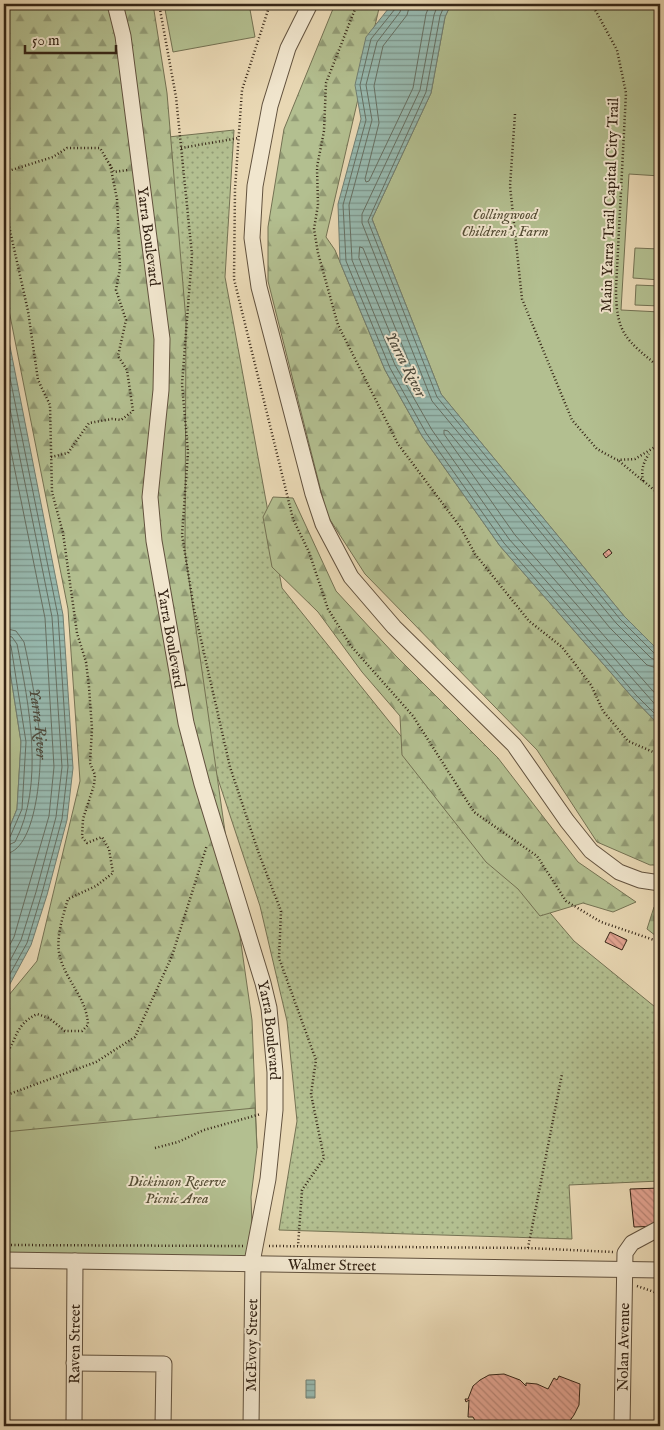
<svg xmlns="http://www.w3.org/2000/svg" width="664" height="1430" viewBox="0 0 664 1430" font-family="'IM FELL English',serif">
<style>
.grass{fill:url(#grass-dots);stroke:#747253}
.forest{fill:url(#forest-firs);stroke:#747253}
.park{fill:#b3bf90;stroke:#747253}
.water{fill:url(#water-rules);stroke:#707e72}
.lines{fill:none;stroke-linecap:round;stroke-linejoin:round}
.shore{stroke:#666f62;stroke-width:1}
.building{fill:url(#building-back-hatch);stroke:#352516}
.minor-casing{stroke:#62523e;stroke-width:17}
.path{stroke:#352516;stroke-width:2.5;stroke-dasharray:1 2.5;stroke-linecap:butt}
.minor{stroke:#f1e6ce;stroke-width:15}
.labels{text-anchor:middle;dominant-baseline:central;stroke-width:4;stroke-linejoin:round;paint-order:stroke}
.street-label{font-size:15px;fill:#352516;stroke:#f1e6ce}
.park-label{font-size:15px;font-style:italic;fill:#544c34;stroke:#f1e6ce}
.water-label{font-size:16px;font-style:italic;fill:#4e4a3c;stroke:#f1e6ce}
</style>
<defs>
<pattern id="grass-dots" width="8" height="8" patternUnits="userSpaceOnUse" patternTransform="scale(1.25)"><rect width="8" height="8" fill="#b3bf90"/><path d="M2 2h.1M6 6h.1" fill="none" stroke="#929b75" stroke-width="1.8" stroke-linecap="round"/></pattern>
<pattern id="forest-firs" width="22" height="20" patternUnits="userSpaceOnUse" patternTransform="scale(1.25)"><rect width="22" height="20" fill="#b3bf90"/><path d="M5 1l3.5 6h-7zM16 11l3.5 6h-7z" fill="#929b75"/></pattern>
<pattern id="water-rules" width="6" height="5" patternUnits="userSpaceOnUse" patternTransform="scale(1.25)"><rect width="6" height="5" fill="#97b9af"/><path d="M0 2.5h6" fill="none" stroke="#7c968d"/></pattern>
<pattern id="building-back-hatch" width="6" height="6" patternUnits="userSpaceOnUse" patternTransform="scale(1.25)"><rect width="6" height="6" fill="#e3a492"/><path d="M-1 5l2 2M0 0l6 6M5-1l2 2" fill="none" stroke="#b98576"/></pattern>
</defs>
<rect width="100%" height="100%" fill="#e9d8b4"/>
<filter id="stains"><feTurbulence type="fractalNoise" baseFrequency=".004" numOctaves="4"/><feColorMatrix values="0 0 0 0 .2 0 0 0 0 .09 0 0 0 0 .02 0 0 0 .5 -.17"/></filter>
<radialGradient id="worn" r=".72"><stop offset=".6" stop-color="#630" stop-opacity="0"/><stop offset="1" stop-color="#630" stop-opacity=".3"/></radialGradient>
<path class="grass" d="M234,130l-9,147 57,311 147,183 145,170 86,70v170l-91,4 3,54 -293,-9 18,-109 -10,-100 -27,-115 -46,-139 -33,-119 -22,-510z"/>
<path class="forest" d="M4,4h149l14,89 19,228 -1,231 67,468 5,128 -253,94v-241l33,-40 43,-180 -12,-172 -64,-324z
M335,4h45l-54,233 9,13 50,120 37,66 78,110 133,152 27,28v139h-10l-53,-23 -60,-92 -172,-176 -38,-59 -59,-234v-54l16,-98z
M273,497l20,1 43,93 60,65 102,102 80,104 58,40 -23,10 -30,-9 -43,13 -22,-27 -32,-27 -84,-107 -2,-39 -38,-44 -44,-60 -46,-45 -9,-50z
M654,907h6v32l-13,-10z"/>
<path class="park" d="M164,4h85l6,33 -82,15z
M451,4h209v172l-31,-2 -8,136 39,2v340l-36,-36 -183,-222 -69,-175 59,-126 14,-76z
M635,248l25,1v31l-27,-2z
M636,285l24,1v20l-25,-1z
M4,632l17,110 -4,67 -13,32z
M255,1108l2,40 -6,49 2,60 -249,3v-128z"/>
<path class="water" d="M392,4h59l-6,13 -14,76 -59,126 69,175 183,222 36,36v74l-27,-28 -133,-152 -78,-110 -37,-66 -45,-108 -2,-58 23,-85 -6,-34 11,-48z
M4,316l59,299 10,153 -6,52 -20,75 -16,50 -27,50v-154l13,-32 4,-67 -17,-110z
M306,1380h9v18h-9z"/>
<g class="lines">
<g class="shore">
<path d="M396,4l-1,5 -24,30 -11,46 6,35 -23,85 3,56 44,107 36,65 78,110 132,152 24,24"/>
<path d="M402,4l-2,8 -23,30 -11,43 6,35 -23,85 3,55 43,105 37,65 77,109 151,171"/>
<path d="M410,4l-3,11 -24,31 -9,40 5,37 -14,56 1,3 3,-1 44,-93 13,-74 4,-10"/>
<path d="M438,4l-4,11 -14,75 -58,124v9l70,178 184,222 35,35 9,4"/>
<path d="M445,4l-5,12 -14,76 -58,129 69,176 183,222 35,35 5,1"/>
<path d="M360,247l3,1 48,119 -2,3 -7,-8 -43,-104z"/>
<path d="M4,348l54,268 10,151 -6,52 -20,74 -15,50 -23,42"/>
<path d="M4,379l48,238 10,150 -6,50 -20,75 -15,48 -17,32"/>
<path d="M4,417l41,201 9,149 -5,49 -35,121 -10,19"/>
<path id="s1" d="M4,628l12,3 8,11c7,31 13,65 16,97 2,26 -3,114 -36,115"/>
<path d="M4,635l8,2 5,7c12,61 28,140 -2,198l-11,5"/>
<path d="M4,641l4,1 3,4 15,96 -4,67 -12,28 -6,3"/>
<path d="M660,669l-13,-4 -37,-37 -162,-197 -4,-1v4l71,101 145,164"/>
</g>
</g>
<path class="building" d="M609,549l3,4 -6,5 -3,-4z
M610,932l17,8 -5,10 -17,-8z
M660,1188v38l-26,1 -4,-38z
M504,1374l16,6 6,6v-3l11,1 11,5 6,-11 3,2 2,-4 21,8 -1,21 -5,10 -8,11 -6,-2 -5,2 -2,-3v3h-75l-5,-9h-5l1,-17 -3,2 -1,-3h3l5,-13 7,-6 9,-5z"/>
<g class="lines">
<g class="minor-casing">
<g id="minor">
<path id="s2" d="M115,4l8,32 39,303 -1,51 -11,107 4,44 32,182 16,61 61,199 6,25 6,64v38l-7,69 -15,78 -2,169"/>
<path d="M310,4l-22,44 -18,58 -15,80 -3,52 7,49 54,207 10,30 28,53 43,50 120,118 53,76 24,30 28,21 21,8 20,3"/>
<path id="s3" d="M4,1260l656,10"/>
<path d="M74,1363l90,1 -1,62"/>
<path id="s4" d="M74,1426l1,-165"/>
<path id="s5" d="M622,1426l3,-173 7,-10 28,-15"/>
</g>
</g>
<path class="path" d="M159,4l17,93 16,158 -10,129 6,68 -6,83 12,74 36,158 29,87 22,57 -2,47 37,102 -5,34 13,64 -22,32 -4,56
M270,4l-28,86 -7,99 -1,90 59,240 16,33 19,57 23,37 62,70 61,96 63,44 29,45 35,21 59,20
M357,4l-31,79 -2,48 -7,36 1,38 -4,24 4,24 20,72 60,119 63,84 14,26 54,67 33,26 29,38 12,26 25,30 32,14
M592,4l25,46 9,43 -10,196c0,46 11,51 44,79
M515,114l-5,72 12,113 50,121 25,29 20,11 18,-1 25,-15
M4,143l5,83 19,85 10,69 12,25 2,87 11,41 14,100 9,29 3,25 3,42 -2,34 5,12 -1,10 -11,34 -1,18 5,6 15,-6 7,12 4,24 -17,13 -28,13c-5,17 -13,40 -8,58 6,24 27,41 28,68l-6,6h-17l-16,-13 -12,-4c-25,12 -20,31 -33,40
M181,148l58,-10
M5,172l48,-15 14,-9h33l14,24 14,-2
M51,457l17,-4 21,-30 23,-4 9,1 12,-9 -6,-41 -9,-14 8,-36 -10,-30 4,-22 -3,-69 -7,-35
M619,461l40,33
M643,481c-2,-11 0,-18 6,-27
M4,1096l92,-34 39,-25 37,-81 35,-111
M155,1148l23,-6 26,-12 57,-16
M4,1245l239,1
M269,1246l259,2 85,4
M528,1248l34,-174
M637,1286l23,8"/>
<use href="#minor" class="minor"/>
</g>
<g class="labels">
<g class="street-label">
<text transform="translate(610 205) rotate(-88)">Main Yarra Trail Capital City Trail</text>
<text stroke="none"><textPath href="#s2" startOffset="235">Yarra Boulevard</textPath></text>
<text stroke="none"><textPath href="#s2" startOffset="640">Yarra Boulevard</textPath></text>
<text stroke="none"><textPath href="#s2" startOffset="1045">Yarra Boulevard</textPath></text>
<text stroke="none"><textPath href="#s3" startOffset="328">Walmer Street</textPath></text>
<text stroke="none"><textPath href="#s4" startOffset="82">Raven Street</textPath></text>
<text transform="translate(252 1345) rotate(-89)">McEvoy Street</text>
<text stroke="none"><textPath href="#s5" startOffset="79">Nolan Avenue</textPath></text>
</g>
<g class="park-label">
<text x="505" y="214">Collingwood<tspan x="505" dy="17">Children's Farm</tspan></text>
<text x="177" y="1181">Dickinson Reserve<tspan x="177" dy="17">Picnic Area</tspan></text>
</g>
<g class="water-label">
<text transform="translate(405 365) rotate(63)">Yarra River</text>
<text stroke="none"><textPath href="#s1" startOffset="109">Yarra River</textPath></text>
</g>
</g>
<rect width="664" height="1430" fill="none" stroke="#e9d8b4" stroke-width="20"/>
<rect x="5" y="5" width="654" height="1420" fill="none" stroke="#352516" stroke-width="2.5"/>
<rect x="10" y="10" width="644" height="1410" fill="none" stroke="#352516"/>
<path d="M25 45v8h91v-8" fill="none" stroke="#352516" stroke-width="2.5"/>
<text x="32" y="45" font-size="15" fill="#352516" stroke="#f1e6ce" stroke-width="4" paint-order="stroke">50 m</text>
<rect width="100%" height="100%" filter="url(#stains)"/>
<rect width="100%" height="100%" fill="url(#worn)"/>
</svg>
